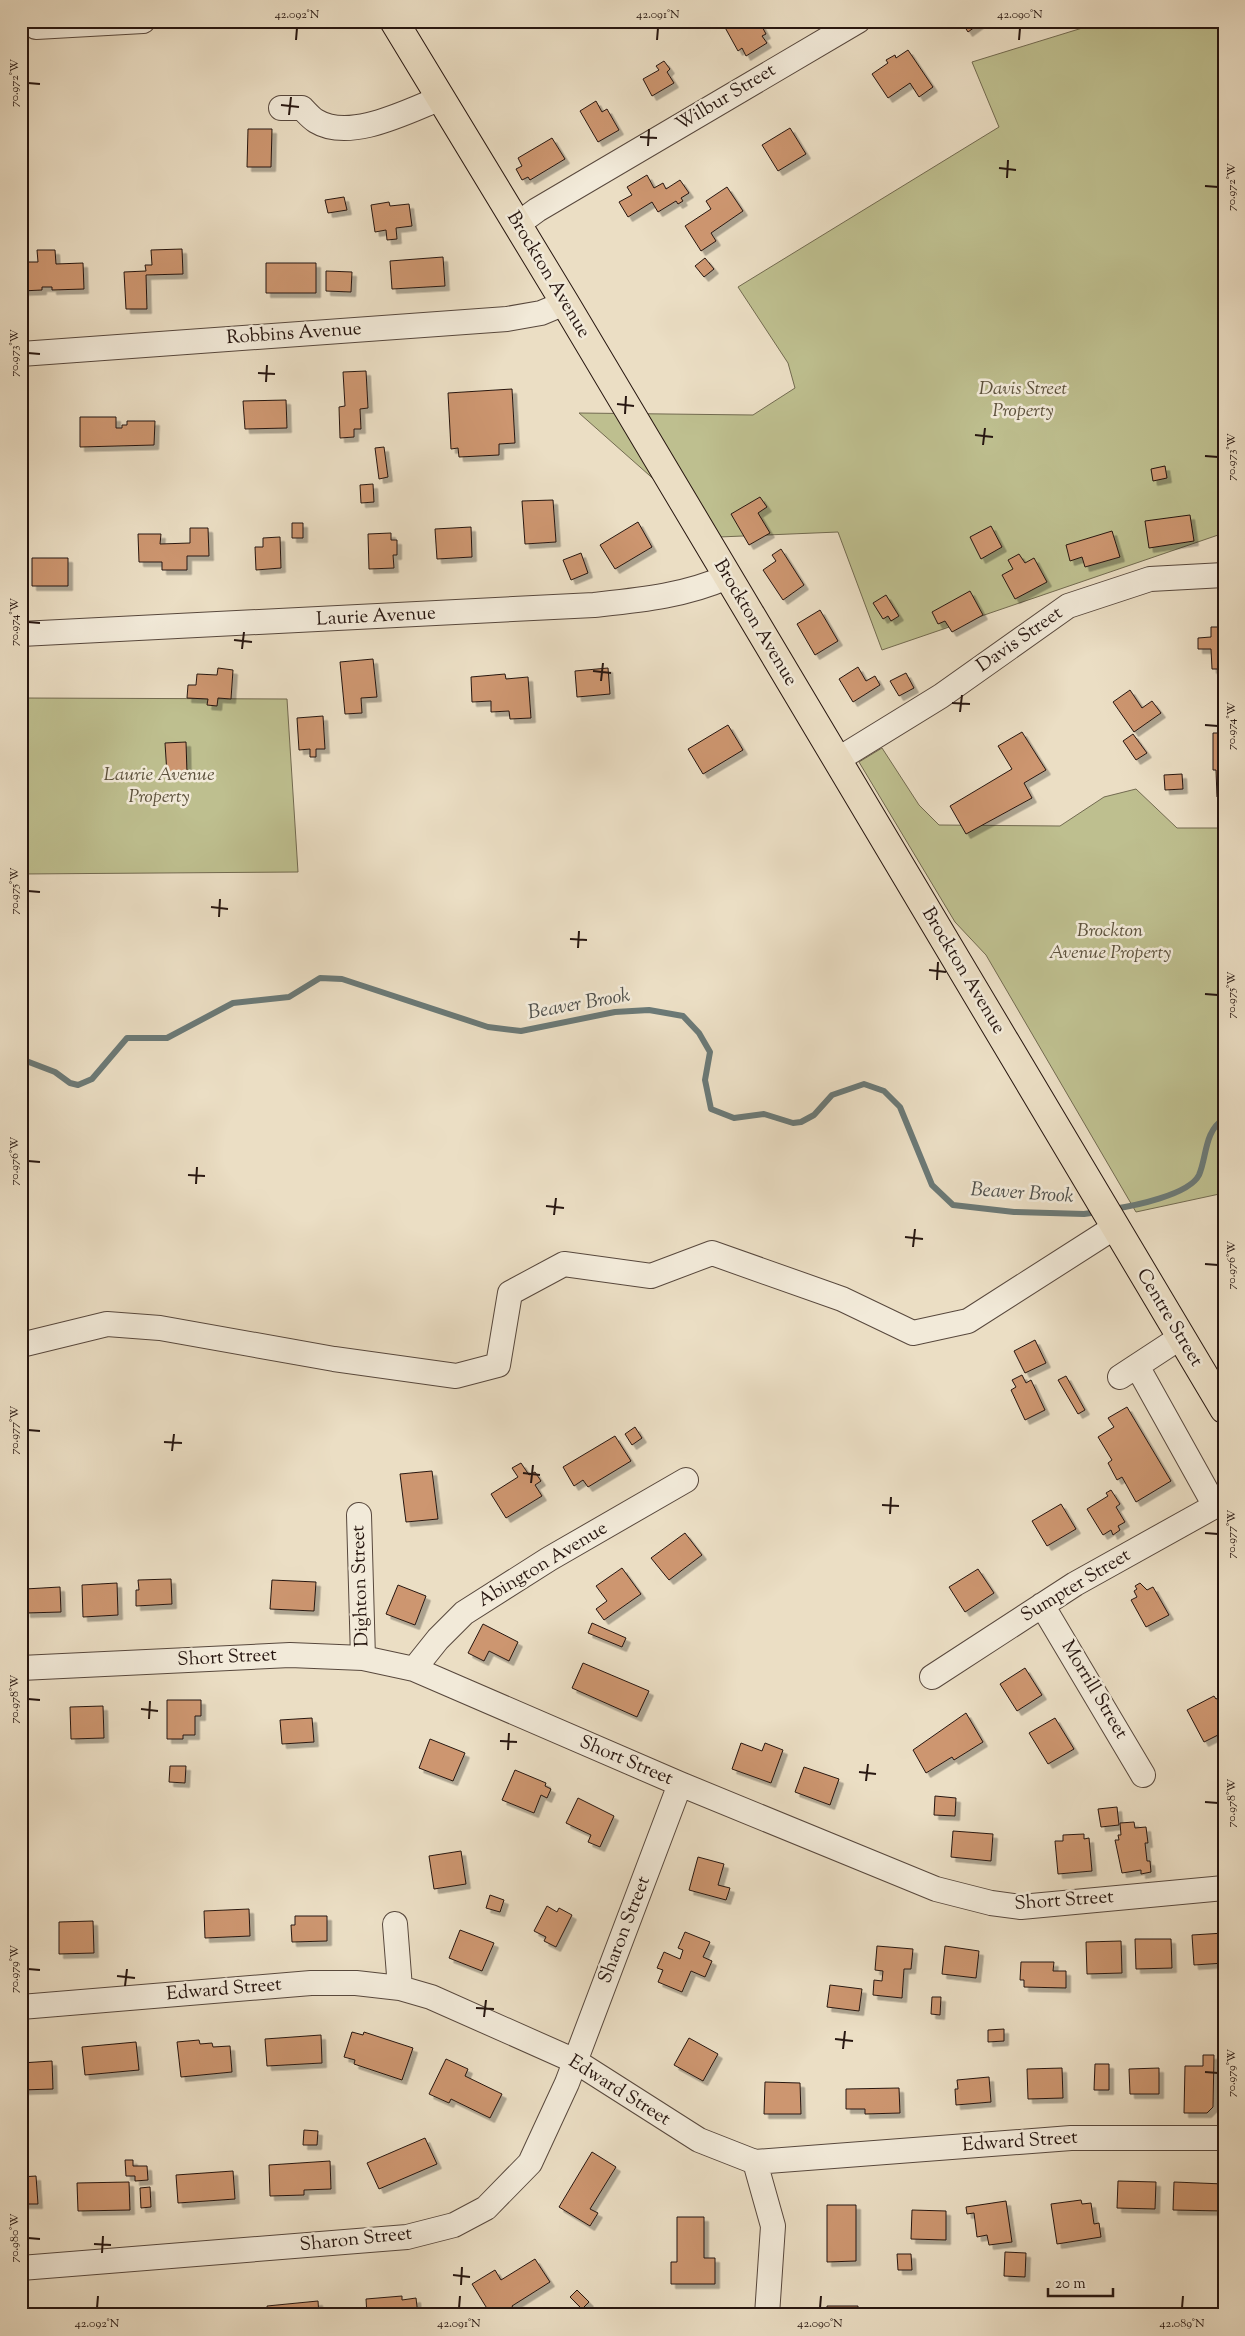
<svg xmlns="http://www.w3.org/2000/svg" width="1245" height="2336" viewBox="0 0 1245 2336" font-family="'Sorts Mill Goudy',serif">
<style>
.green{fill:#bebf8f;stroke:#726a50}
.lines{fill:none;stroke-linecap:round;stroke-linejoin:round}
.stream{stroke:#6b7976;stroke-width:6}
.building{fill:#cd966f;stroke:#271610;filter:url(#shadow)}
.minor-casing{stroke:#58483d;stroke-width:26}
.major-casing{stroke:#271610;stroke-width:30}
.minor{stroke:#f2ead9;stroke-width:24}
.major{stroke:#ebdec4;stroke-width:28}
.ticks{fill:none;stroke:#271610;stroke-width:2}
.labels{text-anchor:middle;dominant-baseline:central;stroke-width:5;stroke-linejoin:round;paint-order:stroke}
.street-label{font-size:19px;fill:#271610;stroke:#f2ead9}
.park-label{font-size:19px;font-style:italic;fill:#5c513c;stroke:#f2ead9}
.water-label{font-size:20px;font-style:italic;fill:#4f504c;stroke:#f2ead9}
.neatline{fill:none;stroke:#271610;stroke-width:2}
.ticks-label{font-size:12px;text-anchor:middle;fill:#271610}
</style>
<defs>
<filter id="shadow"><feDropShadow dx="4.5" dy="4.5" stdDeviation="0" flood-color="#0004"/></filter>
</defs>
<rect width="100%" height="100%" fill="#ebdec4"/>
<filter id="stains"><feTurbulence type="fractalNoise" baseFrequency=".004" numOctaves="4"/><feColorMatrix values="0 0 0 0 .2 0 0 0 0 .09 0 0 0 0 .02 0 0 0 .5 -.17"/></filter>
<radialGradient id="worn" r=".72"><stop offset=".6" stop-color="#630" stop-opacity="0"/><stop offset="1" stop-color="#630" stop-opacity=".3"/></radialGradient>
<path class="green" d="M1105,21h119v512l-342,117 -44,-118 -119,5 -140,-124 174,2 42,-27 -7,-25 -50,-76 261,-160 -27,-65z
M21,698l266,1 11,173 -277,2z
M882,748l37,57 20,20 121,1 44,-29 32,-8 41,39h47v365l-88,19 -150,-257 -31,-33 -96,-160z"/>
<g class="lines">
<path class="stream" d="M21,1059l34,13 15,11 8,2 14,-6 35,-41h40l66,-35 56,-6 31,-19 22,1 146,48 33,4 94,-19 34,-2 34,6 16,17 11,19 -5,28 6,29 23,9 30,-4 29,9 8,-1 13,-7 18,-20 32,-11 20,7 16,16 32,78 21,20 61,7 70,2 14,-2
M1113,1209c20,-3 76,-14 86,-34 8,-18 5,-44 25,-56"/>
</g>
<path class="building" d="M724,21h35l7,13 -4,2 5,7 -21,13 -4,-8 -4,3 -16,-29z
M961,21h22l-15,11z
M908,50l25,37 -14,10 -9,-14 -22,15 -16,-24 16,-11 -2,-3 9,-5 1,3z
M664,61l6,8 -3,3 7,11 -22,13 -9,-17 16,-9 -3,-4z
M596,101l6,11 5,-3 12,21 -21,12 -18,-31z
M790,128l16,26 -28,17 -16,-26z
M248,129h24l-1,38h-24z
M552,138l13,21 -35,21 -2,-3 -6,3 -6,-11 6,-3 -4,-8z
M647,175l7,13 9,-5 3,6 14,-9 9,13 -8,5 2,3 -5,3 -2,-3 -18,11 -6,-10 -24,15 -9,-15 13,-7 -5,-8z
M727,187l16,24 -32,22 5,8 -15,10 -16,-25 26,-17 -5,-8z
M344,197l3,13 -19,3 -3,-13z
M389,202l1,4 19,-2 3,22 -16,2 1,11 -10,1 -1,-10 -11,2 -4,-27z
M182,249l1,25 -37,1 1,34h-21l-2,-37 22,-1 -1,-6h7l-1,-15z
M37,250h18l1,14 27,-1 1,26 -32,1v-3h-10v3l-21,1v-29h17z
M443,257l2,29 -53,3 -2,-28z
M705,258l9,11 -10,8 -9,-11z
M266,263h50v30h-50z
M326,271l26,1 -1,20 -25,-1z
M366,371l2,37 -8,1 1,20h-7v8l-14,1 -1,-31 6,-1 -2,-34z
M512,389l3,54 -16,1v11l-40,2 -1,-9 -7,1 -3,-56z
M286,400l1,28 -42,1 -2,-28z
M80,417h36v11h6v-3h5v-4h28l-1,24 -74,2z
M384,447l4,30 -9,2 -4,-31z
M1165,466l2,12 -14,3 -2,-12z
M373,484l1,18 -13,1 -1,-18z
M760,497l7,10 -9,6 12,20 -21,12 -18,-31z
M553,500l3,42 -31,2 -3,-43z
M1190,515l4,26 -45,7 -4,-27z
M638,522l14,25 -37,22 -15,-24z
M292,523h11v15h-11z
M991,526l11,21 -21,12 -11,-22z
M471,527l1,30 -35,2 -2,-30z
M190,528h18l1,28h-22v14h-25v-8h-23l-1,-28h23l-1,10 30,-1z
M1112,531l8,26 -35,10 -3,-10 -12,4 -4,-16z
M391,533v7h6v15h-4l1,13 -25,1 -1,-35z
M280,537l1,31 -25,2 -1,-23h8v-9z
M781,549l23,36 -21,15 -20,-30 13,-9 -4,-6z
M581,553l7,20 -17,7 -8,-20z
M1019,554l6,9 9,-5 13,24 -32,17 -13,-24 11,-6 -5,-9z
M32,558h36v28h-36z
M970,591l13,24 -31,17 -7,-11 -7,3 -6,-12z
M886,595l13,21 -8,5 -3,-5 -5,3 -10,-16z
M820,610l18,31 -23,14 -18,-31z
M1224,620v49h-12l-1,-20h-13v-11l13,-1v-10h8v-6z
M373,659l4,38 -16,1 1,15 -17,1 -5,-52z
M858,667l8,14 9,-5 5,9 -27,17 -14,-23z
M218,668l15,2 -2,29 -13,-1 -1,8 -10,-1 1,-6 -21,-1 1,-13h8l1,-11 20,1z
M608,668l2,26 -33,3 -2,-26z
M906,673l8,15 -15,8 -9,-15z
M505,674l1,5 22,-2 3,41 -21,1 -1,-8 -18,1v-11l-19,1 -1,-25z
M1130,690l12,18 10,-7 9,12 -27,19 -21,-30z
M323,716l2,33h-9v8h-6v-8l-11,1 -2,-32z
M728,725l15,25 -40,24 -15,-25z
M1022,732l24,38 -22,13 8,15 -66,36 -16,-28 62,-37 -14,-23z
M1213,733h11v64h-7l-1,-27h-3z
M1133,734l14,19 -11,7 -13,-19z
M186,742l1,31 -20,1 -2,-31z
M1182,774l1,15 -18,1 -1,-15z
M1035,1340l11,23 -21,10 -11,-22z
M1022,1375l4,8 5,-3 14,30 -20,10 -14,-30 5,-3 -4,-7z
M1066,1376l19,34 -7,4 -20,-34z
M1127,1407l44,74 -35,21 -14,-25 -5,3 -9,-17 4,-3 -14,-23 16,-10 -6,-9z
M635,1427l7,11 -10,7 -7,-11z
M615,1436l16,25 -43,26 -5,-7 -9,6 -11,-19z
M521,1463l8,12 6,-3 6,9 -6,4 7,11 -36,22 -15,-24 27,-17 -6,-9z
M432,1471l6,48 -32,3 -6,-48z
M1111,1490l9,14 -4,3 9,15 -7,4 2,4 -7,5 -2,-5 -8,5 -16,-26 21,-13 -2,-3z
M1061,1504l15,25 -29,17 -15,-25z
M685,1533l17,22 -33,25 -18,-22z
M622,1568l19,26 -37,26 -8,-11 11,-8 -11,-15z
M978,1569l16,24 -29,19 -16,-25z
M171,1579l1,25 -36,2v-16h3l-1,-10z
M272,1580l44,2 -2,29 -44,-2z
M117,1583l1,32 -35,2 -1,-32z
M1140,1583l7,7 6,-3 16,28 -23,12 -15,-27 6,-3 -3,-6 3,-2 -2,-3z
M398,1585l28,11 -11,29 -29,-11z
M60,1587l1,25 -35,1 -1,-24z
M592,1623l34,15 -4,9 -34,-14z
M483,1624l35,18 -9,19 -20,-10 -5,10 -16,-8z
M583,1663l66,28 -12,26 -65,-29z
M1025,1668l17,27 -25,16 -17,-27z
M1224,1695v37l-20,10 -17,-32 27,-14 2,3z
M167,1700h34v16h-6v19h-12v4h-16z
M103,1706l1,32 -33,1 -1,-32z
M966,1713l17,29 -29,18 -2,-3 -26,16 -13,-23z
M312,1718l2,24 -32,2 -2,-24z
M1055,1718l19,31 -26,15 -19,-31z
M430,1739l35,14 -12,28 -34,-13z
M741,1743l21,8 3,-8 18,7 -12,33 -39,-14z
M170,1766h16l-1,17 -16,-1z
M804,1767l35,12 -9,26 -35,-13z
M515,1770l31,13 -1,3 6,3 -4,9 -6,-3 -7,18 -32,-13z
M935,1796l21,2 -1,18 -21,-1z
M578,1798l36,18 -14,31 -12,-5 3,-7 -25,-12z
M1117,1807l2,18 -18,2 -3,-18z
M1134,1822l1,6 11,-1 2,16h-3l2,18h3l1,11 -10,2v-4l-19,3 -7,-33h4l-1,-5h3l-1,-12z
M953,1831l40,3 -2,27 -40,-4z
M1084,1834v5l5,-1 3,33 -34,3 -3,-33h8v-6z
M461,1851l5,33 -32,5 -5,-33z
M698,1857l26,7 -6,21 12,3 -4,12 -37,-10z
M490,1895l14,5 -4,12 -14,-4z
M547,1906l10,6 2,-4 13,7 -16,32 -12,-6 2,-4 -12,-6z
M249,1909l1,27 -45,2 -1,-27z
M295,1916h32v25l-35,1 -1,-17h4z
M93,1921l1,32 -35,1v-32z
M460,1930l34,13 -12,28 -33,-13z
M685,1932l25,10 -7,15 9,4 -7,16 -14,-6 -9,21 -24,-10 5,-12 -6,-2 7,-16 16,7 3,-9 -5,-2z
M1224,1933v30l-30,2 -2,-30z
M1135,1939h36l1,29 -36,1z
M1121,1941l1,32 -35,1 -1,-32z
M877,1946l36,3 -2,20h-7l-2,29 -29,-3 1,-15 8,1 1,-10 -8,-1z
M945,1946l34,5 -3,27 -34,-4z
M1021,1962h33l-1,9h13v17l-42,-1v-7h-4z
M830,1985l32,4 -3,22 -32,-4z
M932,1997h9l-1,18 -9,-1z
M1004,2029v12l-16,1v-12z
M352,2032l11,3 1,-3 49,16 -11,32 -48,-16 1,-4 -11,-3z
M321,2035l1,28 -55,3 -2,-27z
M689,2038l29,16 -15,27 -29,-16z
M199,2040l1,4 12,-1 1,4 17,-1 2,26 -51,5 -4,-35z
M136,2042l3,28 -54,5 -3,-28z
M1203,2055h11l-1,52 -6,6h-23l1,-47h18z
M446,2059l22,10 -3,7 37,18 -12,24 -39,-19 -2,4 -20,-9z
M52,2061l1,28 -32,1v-27z
M1095,2064h14v26h-15z
M1062,2068l1,30 -35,1 -1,-30z
M1159,2068v26h-29l-1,-25z
M989,2077l2,25 -35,3 -1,-16h3l-1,-9z
M765,2082l35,1 1,31h-37z
M899,2088l1,25 -35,1v-5h-19v-20z
M304,2130l14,1 -1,14h-14z
M425,2138l12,26 -58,25 -12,-26z
M592,2152l24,15 -26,42 8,4 -8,13 -31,-19z
M125,2160h8v6h14l1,14 -13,1v-5h-9z
M330,2161l1,28 -27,1v5l-34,1 -1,-31z
M233,2171l2,28 -57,4 -2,-28z
M36,2176l2,28h-17v-27z
M1118,2181l38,1 -1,27 -38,-1z
M129,2182l1,28 -52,1 -1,-28z
M1174,2182l50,2v27l-51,-1z
M150,2187l1,20 -10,1 -1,-20z
M1081,2200l1,4 9,-1 3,21 5,-1 2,14 -44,7 -6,-40z
M1006,2201l6,41 -23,3 -2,-10 -10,2 -3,-24 -7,1 -1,-7z
M827,2205h29v56l-29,1z
M912,2210l34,1v29l-35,-1z
M677,2217h27v41h11v26h-44v-22h6z
M1005,2252l21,1 -1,24 -21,-1z
M897,2254h14l1,16h-14z
M535,2259l15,23 -38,24 2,4 -7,5h-16l-19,-31 23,-14 6,10z
M577,2290l12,12 -7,7 -12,-12z
M402,2296v4l14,-2 2,17h-51l-1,-16z
M318,2301l1,14h-51l-1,-9z
M827,2306h31v9h-31z"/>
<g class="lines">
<g class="minor-casing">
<path id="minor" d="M36,27l107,-6
M281,108h21c4,4 9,10 14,13 34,21 92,-10 125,-23
M518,224l19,-14 321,-189
M21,354l486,-35 34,-6 24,-10
M21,634l573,-29c46,-5 90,-9 133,-28
M837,760l104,-64 127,-90 82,-27 74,-4
M21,1345l86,-21 53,4 174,31 122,17 42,-11 12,-72 54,-29 87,12 61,-23 130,46 71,34 55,-12 147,-94
M1137,1366l78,140
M1120,1377l61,-40
M359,1515l4,143
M1042,1605l101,170
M21,1668l269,-13 73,3 51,11 266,115 256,105 55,14 30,4 203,-19
M414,1669l24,-30 26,-26 85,-54 137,-79
M932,1677l143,-93 149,-83
M395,1924l5,64
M21,2007l290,-24h45l44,5 31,9 144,64 124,79 56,22 316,-24h153
M755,2162l18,64 -6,89
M21,2268l386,-31 47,-12 32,-17 44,-45 37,-80 113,-299"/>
</g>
<g class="major-casing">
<path id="major" d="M394,21l171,282 659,1106"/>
</g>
<use href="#minor" class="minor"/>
<use href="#major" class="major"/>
</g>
<path class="ticks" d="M296,40l1,-12M657,40l1,-12M1019,40l1,-12M28,83l12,1M281,105l18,2M289,115l2,-18M640,137l17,1M648,146l1,-17M999,168l17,2M1007,178l1,-18M1205,186l13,1M28,353l12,1M258,373l17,1M266,382l1,-17M617,404l17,2M625,414l1,-18M975,435l18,2M983,445l2,-17M1205,456l13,1M28,622l12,1M234,640l18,2M242,649l2,-17M593,671l18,2M601,681l2,-18M952,703l18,1M960,712l2,-17M1205,725l13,1M28,891l12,1M211,907l17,2M219,917l1,-18M570,939l17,1M578,948l1,-17M929,970l17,2M937,980l1,-18M1205,994l13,1M28,1161l12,1M188,1175l17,1M196,1184l1,-17M546,1206l18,2M554,1215l2,-17M905,1237l18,2M913,1247l2,-18M1205,1264l13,1M28,1430l12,1M164,1442l18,1M172,1451l2,-17M523,1473l17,2M531,1483l2,-18M882,1505l17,1M890,1514l1,-17M1205,1533l13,1M28,1699l12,1M141,1709l17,2M149,1719l1,-18M500,1741l17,1M508,1750l1,-17M859,1772l17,2M866,1781l2,-17M1205,1802l13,1M28,1969l12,1M117,1976l18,2M125,1986l2,-17M476,2008l18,1M484,2017l2,-17M835,2039l18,2M843,2049l2,-18M1205,2072l13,1M28,2238l12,1M94,2244l17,1M102,2253l1,-17M453,2275l17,2M461,2285l1,-18M97,2308l1,-12M459,2308l1,-12M820,2308l1,-12M1182,2308l1,-12"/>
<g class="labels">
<g class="street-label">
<text transform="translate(726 98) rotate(-31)">Wilbur Street</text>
<text transform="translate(548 275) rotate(59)">Brockton Avenue</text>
<text transform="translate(294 334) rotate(-4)">Robbins Avenue</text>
<text transform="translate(376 617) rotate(-3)">Laurie Avenue</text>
<text transform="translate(755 623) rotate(59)">Brockton Avenue</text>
<text transform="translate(1020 640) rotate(-35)">Davis Street</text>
<text transform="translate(963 971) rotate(59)">Brockton Avenue</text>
<text transform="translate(1169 1318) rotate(59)">Centre Street</text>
<text transform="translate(543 1565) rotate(-31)">Abington Avenue</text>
<text transform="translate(361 1586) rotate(-92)">Dighton Street</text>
<text transform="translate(1076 1586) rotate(-31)">Sumpter Street</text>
<text transform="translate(227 1658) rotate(-3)">Short Street</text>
<text transform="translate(1094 1690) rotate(59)">Morrill Street</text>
<text transform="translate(626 1761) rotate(23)">Short Street</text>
<text transform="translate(1064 1901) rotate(-4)">Short Street</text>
<text transform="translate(625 1930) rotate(-69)">Sharon Street</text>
<text transform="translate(224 1990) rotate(-5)">Edward Street</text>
<text transform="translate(619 2091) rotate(32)">Edward Street</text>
<text transform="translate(1020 2142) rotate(-4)">Edward Street</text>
<text transform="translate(356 2240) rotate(-6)">Sharon Street</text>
</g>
<g class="park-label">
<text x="1023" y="389">Davis Street<tspan x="1023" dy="22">Property</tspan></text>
<text x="159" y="775">Laurie Avenue<tspan x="159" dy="22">Property</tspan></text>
<text x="1110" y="931">Brockton<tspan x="1110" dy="22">Avenue Property</tspan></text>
</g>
<g class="water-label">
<text transform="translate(579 1005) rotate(-10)">Beaver Brook</text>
<text transform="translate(1022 1194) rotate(4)">Beaver Brook</text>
</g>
</g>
<rect width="1245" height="2336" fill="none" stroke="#ebdec4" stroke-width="55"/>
<path d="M1048 2288v8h65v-8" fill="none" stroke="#271610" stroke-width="2.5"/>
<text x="1055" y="2288" font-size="15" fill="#271610" stroke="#f2ead9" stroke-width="4" paint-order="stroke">20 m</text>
<rect x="28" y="28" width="1190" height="2280" class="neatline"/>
<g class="ticks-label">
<text x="297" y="18">42.092°N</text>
<text x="658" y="18">42.091°N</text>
<text x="1020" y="18">42.090°N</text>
<text transform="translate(14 83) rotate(-90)" y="4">70.972°W</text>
<text transform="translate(1231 187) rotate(-90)" y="4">70.972°W</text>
<text transform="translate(14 353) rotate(-90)" y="4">70.973°W</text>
<text transform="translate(1231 457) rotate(-90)" y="4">70.973°W</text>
<text transform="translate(14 622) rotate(-90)" y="4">70.974°W</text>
<text transform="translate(1231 726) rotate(-90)" y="4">70.974°W</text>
<text transform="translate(14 891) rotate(-90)" y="4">70.975°W</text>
<text transform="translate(1231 995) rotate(-90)" y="4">70.975°W</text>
<text transform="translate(14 1161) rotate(-90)" y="4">70.976°W</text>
<text transform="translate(1231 1265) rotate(-90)" y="4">70.976°W</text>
<text transform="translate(14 1430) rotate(-90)" y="4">70.977°W</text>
<text transform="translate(1231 1534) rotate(-90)" y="4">70.977°W</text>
<text transform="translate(14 1699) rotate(-90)" y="4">70.978°W</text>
<text transform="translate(1231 1803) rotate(-90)" y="4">70.978°W</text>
<text transform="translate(14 1969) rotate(-90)" y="4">70.979°W</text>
<text transform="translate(1231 2073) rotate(-90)" y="4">70.979°W</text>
<text transform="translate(14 2238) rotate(-90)" y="4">70.980°W</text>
<text x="97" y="2327">42.092°N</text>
<text x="459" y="2327">42.091°N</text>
<text x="820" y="2327">42.090°N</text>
<text x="1182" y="2327">42.089°N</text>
</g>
<rect width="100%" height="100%" filter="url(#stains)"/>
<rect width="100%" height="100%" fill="url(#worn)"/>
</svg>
